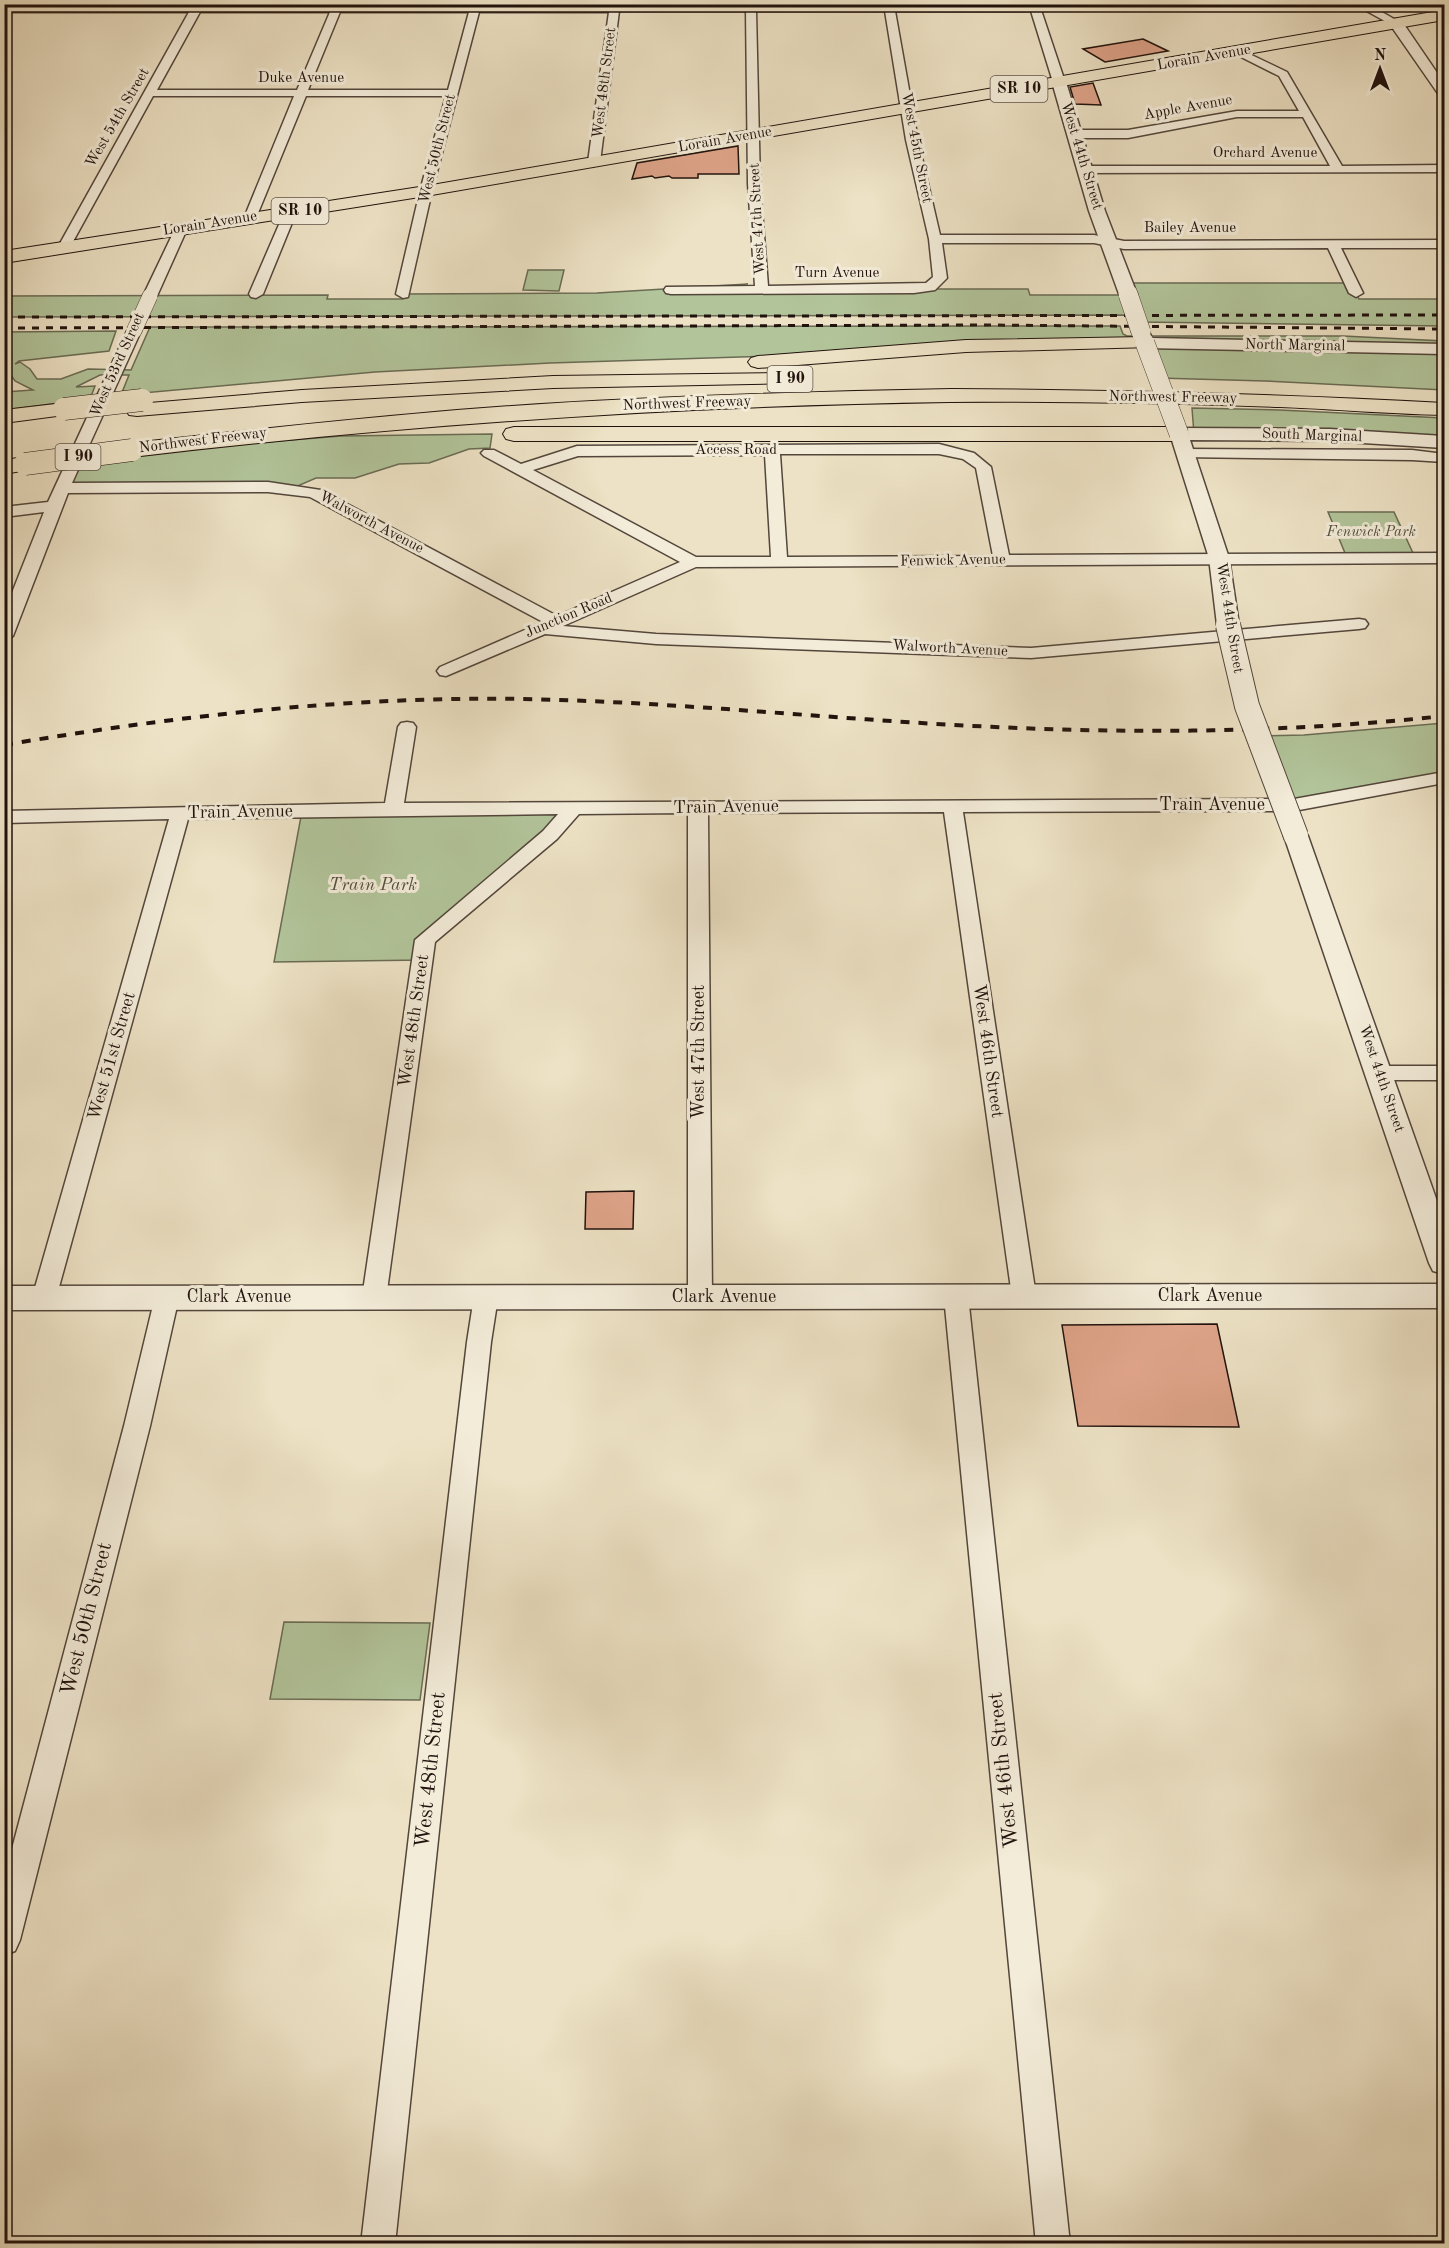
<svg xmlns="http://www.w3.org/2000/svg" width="1449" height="2248" viewBox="0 0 1449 2248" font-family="'Old Standard TT',serif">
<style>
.green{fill:#b2c49a;stroke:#696b54;stroke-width:1.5}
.building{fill:#dfa48a;stroke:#20120d;stroke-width:1.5}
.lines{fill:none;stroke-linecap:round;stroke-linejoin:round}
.minor-casing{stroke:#53463b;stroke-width:3}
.tertiary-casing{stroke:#53463b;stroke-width:3}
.primary-casing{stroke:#20120d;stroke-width:2}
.motorway-casing{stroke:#20120d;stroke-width:2}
.minor{fill:#f3ecd9;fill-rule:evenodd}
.tertiary{fill:#f3ecd9;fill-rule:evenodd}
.primary{fill:#ede2c5;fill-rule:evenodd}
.motorway{fill:#ede2c5;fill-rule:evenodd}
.rail-far1{stroke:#20120d;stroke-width:3;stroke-dasharray:7 7;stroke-linecap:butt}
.rail{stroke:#20120d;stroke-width:4;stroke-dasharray:9 9;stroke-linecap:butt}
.minor-bridge-casing{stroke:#53463b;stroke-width:16;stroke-linecap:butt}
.tertiary-bridge-far1-casing{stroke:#53463b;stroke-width:20;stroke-linecap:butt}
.tertiary-bridge-casing{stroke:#53463b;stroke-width:26;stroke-linecap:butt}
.motorway-bridge-casing{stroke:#20120d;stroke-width:23;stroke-linecap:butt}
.minor-bridge{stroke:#f3ecd9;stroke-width:15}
.tertiary-bridge-far1{stroke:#f3ecd9;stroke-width:19}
.tertiary-bridge{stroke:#f3ecd9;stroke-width:24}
.motorway-bridge{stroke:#ede2c5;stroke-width:22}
.labels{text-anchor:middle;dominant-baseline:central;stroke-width:6;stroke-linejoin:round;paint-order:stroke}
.far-street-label{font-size:15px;fill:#20120d;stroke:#f3ecd9}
.far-park-label{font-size:15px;font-style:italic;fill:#53503e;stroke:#f3ecd9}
.shield{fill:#f3ecd9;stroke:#5f534a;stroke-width:1.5}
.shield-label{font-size:16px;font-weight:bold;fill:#20120d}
.street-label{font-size:18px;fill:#20120d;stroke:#f3ecd9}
.park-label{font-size:18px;font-style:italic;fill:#53503e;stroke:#f3ecd9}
.near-street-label{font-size:21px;fill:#20120d;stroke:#f3ecd9}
</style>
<rect width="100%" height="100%" fill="#ede2c5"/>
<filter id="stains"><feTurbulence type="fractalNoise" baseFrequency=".00333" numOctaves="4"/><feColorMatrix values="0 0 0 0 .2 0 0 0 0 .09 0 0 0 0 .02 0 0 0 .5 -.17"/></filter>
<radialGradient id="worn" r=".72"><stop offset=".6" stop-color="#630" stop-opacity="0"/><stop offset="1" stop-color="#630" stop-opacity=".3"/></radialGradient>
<path class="green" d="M528,270h36l-5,21 -36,-1z
M1124,283h227l8,16h85v27l-306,-4 -3,-7 -1130,2 -1,-21 324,-1 -1,4h75l1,-5 194,-1 151,-9 -66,5h346l2,6h97z
M1120,326l3,8 4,2h216l101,5v5l-192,-5 -702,22 -175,9 -254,23 8,-20h-29l-24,12 19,-1 -5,13 -85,11v-18l28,-2 -18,-9 -8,-12 -2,1 -1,-38 112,-1 -7,20 -90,10 -4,3 5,-2 10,7 7,10h24l27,-10 43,1 19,-43z
M1145,343l299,6v41l-179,-9 -107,-3z
M1192,408l88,2 164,8v24l-114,-7 -136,-1z
M492,434l-2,14 -21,1 -40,14 -30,1 -44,14h-39l-23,10h-231l15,-31 264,-21z
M1328,512h66l19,41h-68z
M1444,723v55l-150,27 -36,-69 46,-1z
M573,809l-148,131 -2,20 -149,2 28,-151z
M284,1622l146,1 -10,77 -150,-1z"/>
<path class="building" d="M1143,39l25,12 -63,11 -22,-13z
M1093,83l8,22 -26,-1 -5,-17z
M738,146l1,28h-41v4h-26l-3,-2 -14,2 -3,-2 -20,3 5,-16z
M634,1191l-1,38h-48l1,-37z
M1217,1324l22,103 -161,-1 -16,-101z"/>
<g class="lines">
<g class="minor-casing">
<path id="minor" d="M194,4h877l-30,6 24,72 -6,3 -6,-3 -22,-71h-136l23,129 22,95h154l30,6 320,-1v8h-103l22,45 -7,4 -7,-4 -21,-45 -204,1 -30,-6h-152l5,35 -12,12 -21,3 -243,1 -5,-1 -2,-3 2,-3 89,-1 -7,-102 -2,-173h-127l-19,151 -6,4 -6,-4 21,-150h-130l-47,179 -24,106 -5,1 -7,-4 24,-103 26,-95h-140l-50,122 -6,4 -6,-4 50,-122h-141l-83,151 -1,3h-10l-1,-3 131,-235h-185v-6zM756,11h129l21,129 23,99 4,38 -7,6 -158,3 -8,-102zM200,12h130l-33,78h-140zM340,12h129l-21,78h-140z
M1354,4h14l33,19 -9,2z
M1239,49l48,23 55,94 102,-1v7l-363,1 -2,-3 6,-4h245l-27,-49h-66l-109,21h-54l-6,-4 6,-4h54l109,-19h62l-20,-35 -44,-22v-4z
M290,209l6,4 -33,81 -7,4 -5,-1 -2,-3 35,-81z
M181,225l6,4 -30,67 -7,4 -5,-1 -2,-3 32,-67z
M134,327l7,4 -69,152 196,-1 53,8 236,126 123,-54 -196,-106 -3,-3 3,-3h10l27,14 56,-18 362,-2 35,9 17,14 18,88 435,-2v10l-748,4 -133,59 93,8 375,14 328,-29 6,1 3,4 -3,4 -6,1 -328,29 -375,-14 -111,-10 -99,42 -6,-1 -3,-4 3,-4 103,-45 -233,-125 -42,-5 -200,1 -55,143 -9,5v-28l40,-101 -40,5v-10l44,-5 79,-171zM780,454h159l24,5 13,9 17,88 -206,1zM765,455l6,102h-75l-163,-87 45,-14z
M1186,449l226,1 32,4v8l-32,-2 -231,-3 -3,-3 3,-3z
M407,722l6,1 3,4 -12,76 890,-4 150,-27v11l-150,28 -331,1 73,484 -3,6 -9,3 -9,-3 -3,-6 -68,-484 -236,1 4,484 -3,6 -9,3 -9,-3 -3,-6v-484l-109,1 -22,25 -122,103 -49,356 -3,6 -9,3 -9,-3 -3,-6 53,-358 128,-109 15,-17 -370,5 -132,479 -3,6 -9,3 -9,-3 -3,-6 137,-479 -165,4v-12l381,-8 13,-76 3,-4z
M1379,1066h65v14h-65l-8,-2 -3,-5 3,-5z
M956,1287l9,3 3,6 102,948h-34l-92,-948 3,-6z
M167,1288l9,3 3,6 -29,129 -130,514 -5,11 -11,4v-76l120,-453 31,-129 3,-6z
M486,1288l9,3 3,6 -7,45 -96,902h-34l106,-902 7,-45 3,-6z"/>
</g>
<g class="tertiary-casing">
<path id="tertiary" d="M1396,19l5,1 43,63v13l-5,-1 -50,-72z
M1059,78l7,4 39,129 32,83 -3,4h-12l-3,-4 -30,-83 -37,-129z
M1141,327l6,1 5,10 292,6v10l-299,-6 -6,-1 -7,-15 3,-4z
M1179,428l151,1 114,7v12l-114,-7 -140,-1 39,118 10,67 -3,5 -8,1 -8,-1 -3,-5 -8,-67 -39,-124 2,-4z
M1296,829l9,2 3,5 136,385v53l-11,-3 -4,-8 -145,-427 3,-5z
M1444,1284v24l-1440,2v-24z"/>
</g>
<g class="primary-casing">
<path id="primary" d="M1444,10v10l-1018,176 -422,67v-12l422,-65z"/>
</g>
<g class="motorway-casing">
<path id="motorway" d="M1145,337l7,2 3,4 -3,4 -186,5 -208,16 -7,-2 -3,-4 3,-4 7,-2 208,-16z
M789,373l7,2 4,4 -4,4 -243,5 -251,14 -165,14 -8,-1 -3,-5 3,-5 8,-1 165,-14 251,-14z
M952,389c164,1 328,5 492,14v12c-54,-1 -109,-6 -164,-8 -110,-4 -221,-6 -331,-5 -274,4 -545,23 -817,55l-8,-2 -3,-5 3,-5 8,-2c108,-12 217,-24 325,-33 165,-13 330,-18 495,-21z
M64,403l8,1 3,5 -3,5 -68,9v-13z
M514,427h665l8,2 3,5 -3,5 -8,2h-665l-8,-2 -3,-5 3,-5z
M25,457l8,2 3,5 -3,5 -29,5v-14z"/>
</g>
<use href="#minor" class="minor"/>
<use href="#tertiary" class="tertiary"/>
<use href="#primary" class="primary"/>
<use href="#motorway" class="motorway"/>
<path class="rail-far1" d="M4,317l1440,-2
M4,328l980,-3 460,4"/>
<path class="rail" d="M4,745c172,-29 345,-49 520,-46 157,3 314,21 471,28 150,7 299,5 449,-11"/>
<g class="minor-bridge-casing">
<path id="minor-bridge" d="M134,331l16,-35"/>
</g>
<g class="tertiary-bridge-far1-casing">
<path id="tertiary-bridge-far1" d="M1128,294l13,38
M1145,343l34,91"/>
</g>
<g class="tertiary-bridge-casing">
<path id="tertiary-bridge" d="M1228,625l19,81 49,130"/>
</g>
<g class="motorway-bridge-casing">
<path id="motorway-bridge" d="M64,409l78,-9
M25,464l107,-14"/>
</g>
<use href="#minor-bridge" class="minor-bridge"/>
<use href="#tertiary-bridge-far1" class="tertiary-bridge-far1"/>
<use href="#tertiary-bridge" class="tertiary-bridge"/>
<use href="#motorway-bridge" class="motorway-bridge"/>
</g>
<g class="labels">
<g class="far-street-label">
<text transform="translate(1204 58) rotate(-10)">Lorain Avenue</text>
<text x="301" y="78">Duke Avenue</text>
<text transform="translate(605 83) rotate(-83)">West 48th Street</text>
<text transform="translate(1188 108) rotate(-10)">Apple Avenue</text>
<text transform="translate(118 118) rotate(-60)">West 54th Street</text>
<text transform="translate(725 140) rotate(-10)">Lorain Avenue</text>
<text transform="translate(916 148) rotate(79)">West 45th Street</text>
<text transform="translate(438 149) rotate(-76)">West 50th Street</text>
<text x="1265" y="153">Orchard Avenue</text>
<text transform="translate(1081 156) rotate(73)">West 44th Street</text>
<text transform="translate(758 219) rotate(-93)">West 47th Street</text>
<text transform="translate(210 224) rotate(-9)">Lorain Avenue</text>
<text x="1190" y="228">Bailey Avenue</text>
<text x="837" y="273">Turn Avenue</text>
<text transform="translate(1295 346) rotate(1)">North Marginal</text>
<text transform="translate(118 365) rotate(-66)">West 53rd Street</text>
<text transform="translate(1173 398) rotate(1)">Northwest Freeway</text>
<text transform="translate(687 404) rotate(-2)">Northwest Freeway</text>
<text transform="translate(1312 436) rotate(2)">South Marginal</text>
<text transform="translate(203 441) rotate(-7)">Northwest Freeway</text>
<text x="736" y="450">Access Road</text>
<text transform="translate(371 523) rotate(28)">Walworth Avenue</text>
<text transform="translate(953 561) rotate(-1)">Fenwick Avenue</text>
<text transform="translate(569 616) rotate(-23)">Junction Road</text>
<text transform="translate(1229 618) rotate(81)">West 44th Street</text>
<text transform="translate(950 649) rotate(3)">Walworth Avenue</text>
<text transform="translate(1381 1079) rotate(71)">West 44th Street</text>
</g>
<g class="far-park-label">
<text x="1371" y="532">Fenwick Park</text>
</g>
<g class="shield">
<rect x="990.5" y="76" width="57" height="26" rx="4.5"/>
<rect x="271.5" y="198" width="57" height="26" rx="4.5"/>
<rect x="767.5" y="366" width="45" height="26" rx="4.5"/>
<rect x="55.5" y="444" width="45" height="26" rx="4.5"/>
</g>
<g class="shield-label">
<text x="1019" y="89">SR 10</text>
<text x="300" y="211">SR 10</text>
<text x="790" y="379">I 90</text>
<text x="78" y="457">I 90</text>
</g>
<g class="street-label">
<text x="1212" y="805">Train Avenue</text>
<text transform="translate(726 807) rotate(-1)">Train Avenue</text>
<text transform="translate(240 812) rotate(-1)">Train Avenue</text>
<text transform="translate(414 1021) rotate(-82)">West 48th Street</text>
<text transform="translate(988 1051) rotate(82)">West 46th Street</text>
<text transform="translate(699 1052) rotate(-90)">West 47th Street</text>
<text transform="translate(112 1056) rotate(-74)">West 51st Street</text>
<text x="1210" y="1296">Clark Avenue</text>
<text x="239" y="1297">Clark Avenue</text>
<text x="724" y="1297">Clark Avenue</text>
</g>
<g class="park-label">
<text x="373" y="885">Train Park</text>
</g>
<g class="near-street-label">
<text transform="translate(87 1619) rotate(-76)">West 50th Street</text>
<text transform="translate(431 1770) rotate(-84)">West 48th Street</text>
<text transform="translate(1004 1770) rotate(-96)">West 46th Street</text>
</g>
</g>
<rect width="1449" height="2248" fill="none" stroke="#ede2c5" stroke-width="24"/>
<rect x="6" y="6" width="1437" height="2236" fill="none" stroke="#20120d" stroke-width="3"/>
<rect x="12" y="12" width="1425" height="2224" fill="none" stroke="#20120d" stroke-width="1.5"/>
<g transform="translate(1380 69)" stroke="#f3ecd9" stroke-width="4.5" paint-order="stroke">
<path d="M0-4.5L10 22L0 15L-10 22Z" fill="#20120d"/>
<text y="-9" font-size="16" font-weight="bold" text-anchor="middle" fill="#20120d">N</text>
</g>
<rect width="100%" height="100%" filter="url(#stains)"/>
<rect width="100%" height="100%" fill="url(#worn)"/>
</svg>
